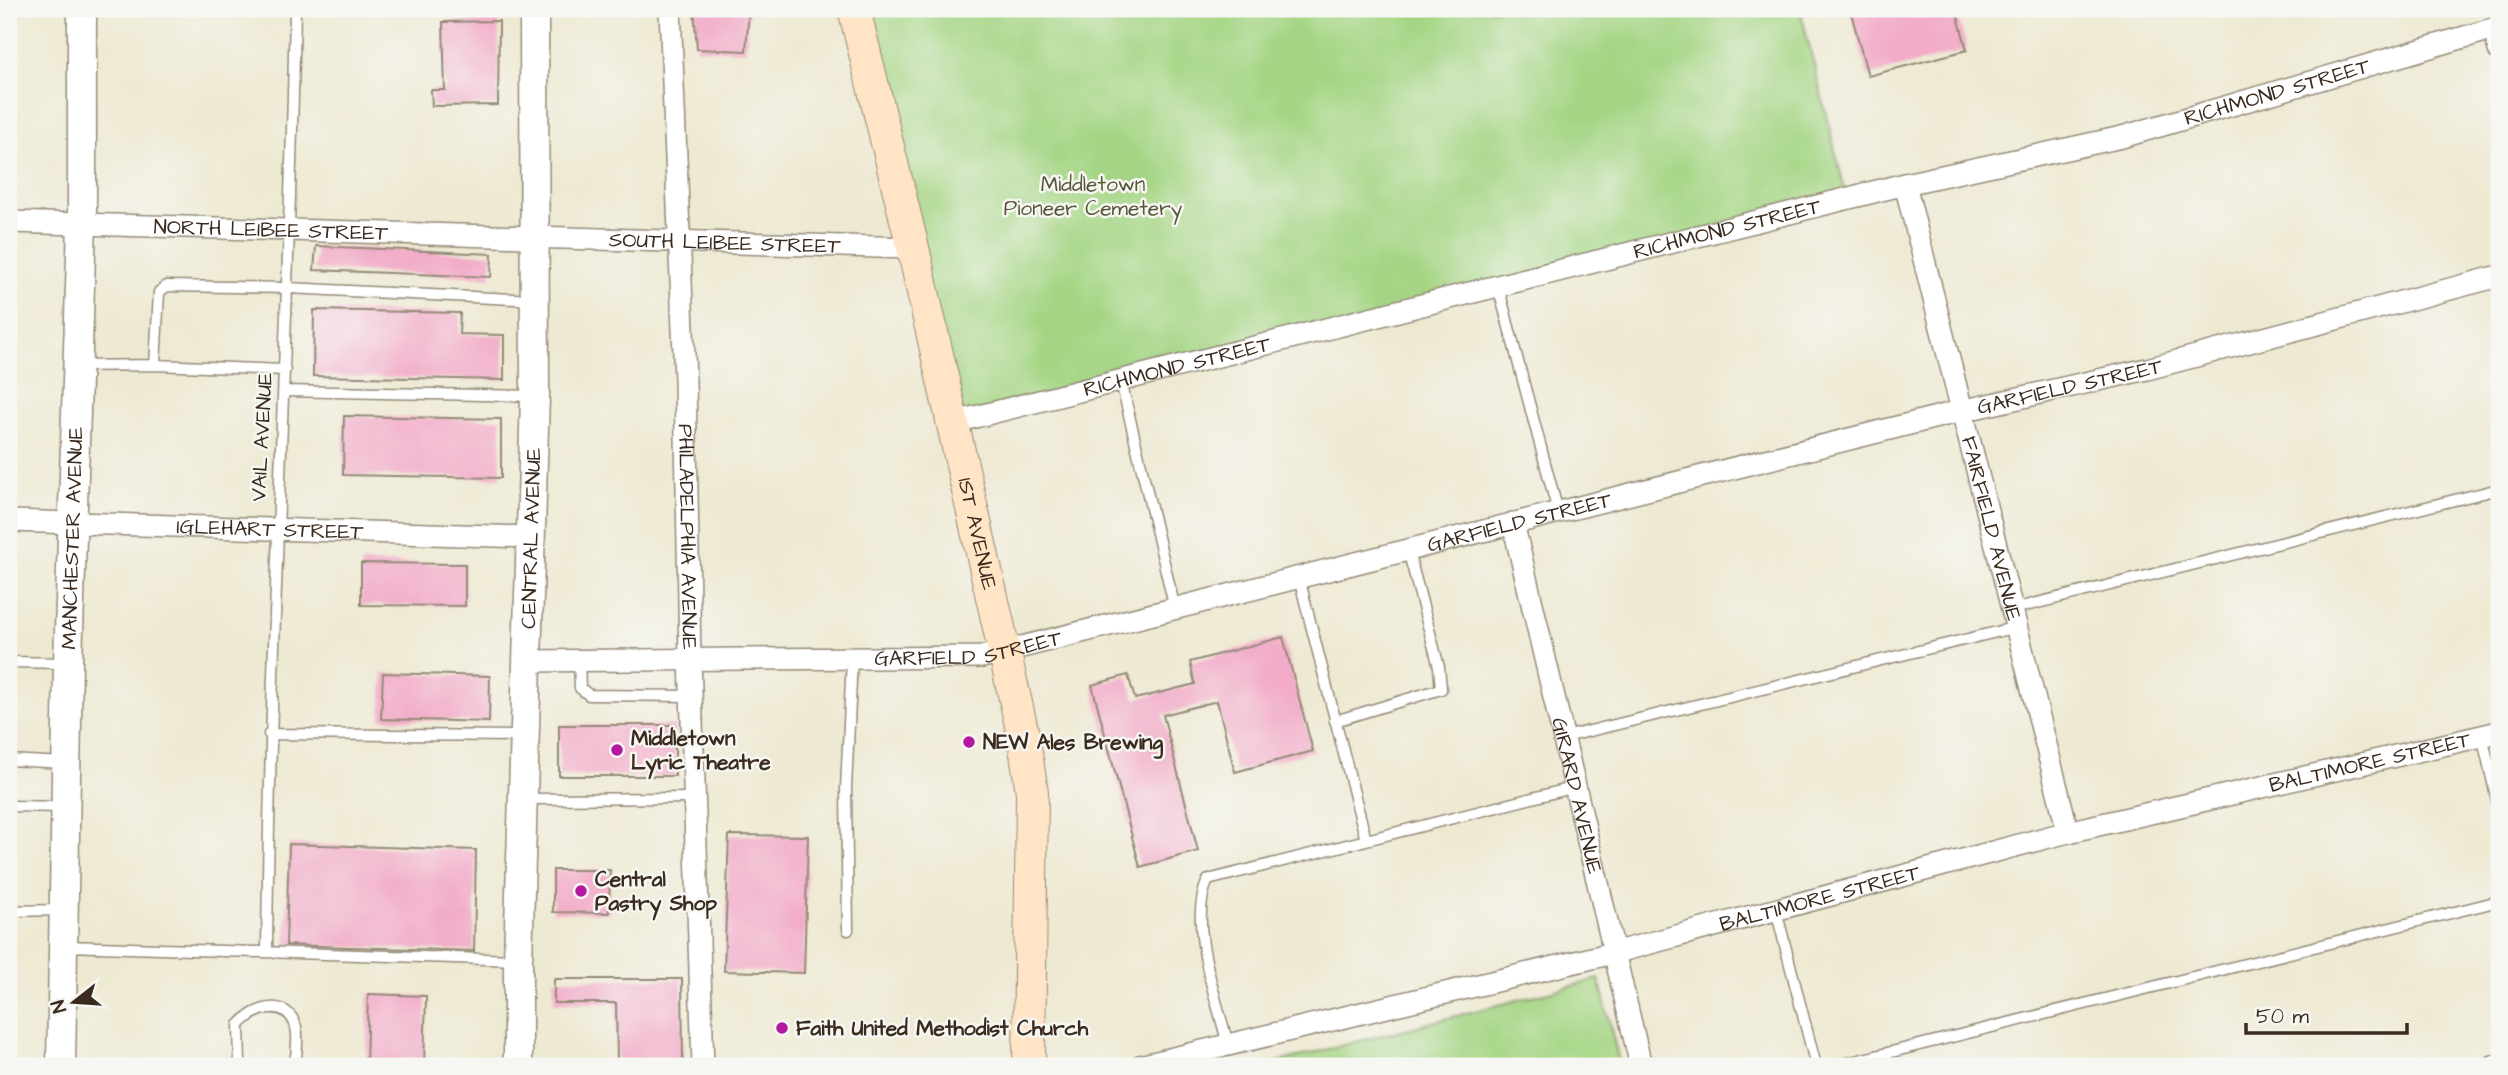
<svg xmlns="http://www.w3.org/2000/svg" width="2508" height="1075" viewBox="0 0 2508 1075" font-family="'Architects Daughter',sans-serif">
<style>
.built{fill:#eed0e8}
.green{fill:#a5d584;stroke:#708051;stroke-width:2}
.building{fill:#f2abc8}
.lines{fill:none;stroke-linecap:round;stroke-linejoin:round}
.service-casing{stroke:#948a78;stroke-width:13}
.minor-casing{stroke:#948a78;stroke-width:24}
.tertiary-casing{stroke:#948a78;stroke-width:31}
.secondary-casing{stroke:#948a78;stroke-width:34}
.service{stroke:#fff;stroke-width:10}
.minor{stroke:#fff;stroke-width:21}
.tertiary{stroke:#fff;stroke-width:28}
.secondary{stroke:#ffe4c6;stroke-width:32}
.poi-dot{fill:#b5179e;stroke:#f6f6f2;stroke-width:2.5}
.labels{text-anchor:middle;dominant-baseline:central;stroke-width:5;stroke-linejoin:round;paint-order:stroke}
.street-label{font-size:21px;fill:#3b2a1e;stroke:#f6f6f2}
.park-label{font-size:21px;fill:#565538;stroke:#f6f6f2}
.poi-label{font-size:21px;font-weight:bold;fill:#3b2a1e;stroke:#f6f6f2;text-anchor:start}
</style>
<rect width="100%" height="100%" fill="#f6f6f2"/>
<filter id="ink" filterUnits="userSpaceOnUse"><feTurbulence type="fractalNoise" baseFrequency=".0143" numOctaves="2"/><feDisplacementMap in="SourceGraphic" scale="14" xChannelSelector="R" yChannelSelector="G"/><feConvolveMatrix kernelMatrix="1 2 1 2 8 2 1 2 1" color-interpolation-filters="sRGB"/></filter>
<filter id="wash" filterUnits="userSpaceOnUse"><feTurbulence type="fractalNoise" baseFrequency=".00686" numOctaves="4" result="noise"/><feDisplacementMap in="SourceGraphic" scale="28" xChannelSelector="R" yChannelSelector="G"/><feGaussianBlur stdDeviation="1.57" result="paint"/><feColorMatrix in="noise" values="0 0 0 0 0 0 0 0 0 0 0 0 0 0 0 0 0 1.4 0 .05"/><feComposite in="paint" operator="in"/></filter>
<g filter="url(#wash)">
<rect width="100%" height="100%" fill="#eee9d2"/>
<path class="built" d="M321,9h175l-175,4z"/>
<path class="green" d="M854,9h946l47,190 -896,224z
M1599,979l21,87h-357z"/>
<g id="blocks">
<path class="building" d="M694,9h55l-3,42 -49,-2z
M1850,9h106l11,41 -99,26z
M499,21l-1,84 -66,1 -1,-16h14l-2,-68z
M316,246l176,8 -1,23 -177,-7z
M314,310l146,3 -1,21 45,1v45l-191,-4z
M344,416l157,3v59l-158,-3z
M361,563l104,1v42l-104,-1z
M1283,637l30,114 -78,21 -18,-71 -54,14 35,136 -58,16 -48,-182 36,-10 7,24 60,-15 -5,-22z
M383,673l107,3 -1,46 -108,-3z
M559,725h116v51h-116z
M729,835l79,1 -4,137 -80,-2z
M289,844l187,6 -2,101 -188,-6z
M553,870h57l-1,43 -56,-1z
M554,979h128l1,83h-66l-1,-59h-62z
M368,994l58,2 -2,70h-58z"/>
</g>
</g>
<g filter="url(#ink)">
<use href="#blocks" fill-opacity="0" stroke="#948a78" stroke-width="2"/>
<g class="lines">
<g class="service-casing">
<path id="service" d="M1498,286l60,226
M78,366l77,-1
M285,370l-130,-5 4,-73 8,-6 121,2 246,12
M1121,381l54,228
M284,391l248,5
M1299,578l67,262
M2013,609l486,-120
M579,660l1,28 9,7 102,1
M9,662l56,1
M1335,721l106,-32 -2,-22 -31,-117
M269,734l254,2
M2482,735l17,74
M1565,737l452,-110
M9,760l56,3
M526,799l168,-1
M9,806l56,1
M1776,910l40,156
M9,911l53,-1
M848,930l-2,-141 6,-131
M66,946l452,14
M267,952c3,-315 22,-629 28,-943
M1228,1045c-11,-46 -41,-122 -20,-165l368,-93
M240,1066l-1,-41c16,-18 48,-28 57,2 3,11 0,27 -1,39
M1835,1066l664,-165"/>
</g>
<g class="minor-casing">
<g id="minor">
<path id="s1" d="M670,9l15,370 5,279 13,408"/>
<path d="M2494,28l5,22"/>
<path id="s2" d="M1905,184l163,648"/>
<path id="s3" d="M9,222l904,26"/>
<path id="s4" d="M951,423l954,-239 217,-47 377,-110"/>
<path id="s5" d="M9,521l521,16"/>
<path id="s6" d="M1513,523l128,543"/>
<path id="s7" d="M526,661l456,-4 979,-246 186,-42 352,-93"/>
<path id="s8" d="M1140,1066l473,-113 455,-121 431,-100"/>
<path d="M2493,1066l6,-1"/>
</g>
</g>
<g class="tertiary-casing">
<g id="tertiary">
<path id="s9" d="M61,1066l7,-403 14,-440v-214"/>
<path id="s10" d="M518,1066v-106l17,-564 -1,-387"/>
</g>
</g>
<g class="secondary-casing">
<g id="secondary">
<path id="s11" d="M854,9l59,239 110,486 9,58 -3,274"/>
</g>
</g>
<use href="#service" class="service"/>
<use href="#minor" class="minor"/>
<use href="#tertiary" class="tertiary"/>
<use href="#secondary" class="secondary"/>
</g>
</g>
<g class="poi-dot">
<circle cx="969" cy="742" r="7"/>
<circle cx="617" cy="750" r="7"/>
<circle cx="581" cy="891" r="7"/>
<circle cx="782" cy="1028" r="7"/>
</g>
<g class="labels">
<g class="street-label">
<text stroke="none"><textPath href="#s4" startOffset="1367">RICHMOND STREET</textPath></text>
<text stroke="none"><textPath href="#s4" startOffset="800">RICHMOND STREET</textPath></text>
<text stroke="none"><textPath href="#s3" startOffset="262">NORTH LEIBEE STREET</textPath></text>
<text stroke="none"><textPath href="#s3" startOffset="716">SOUTH LEIBEE STREET</textPath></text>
<text stroke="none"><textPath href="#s4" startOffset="233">RICHMOND STREET</textPath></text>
<text stroke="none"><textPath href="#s7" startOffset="1577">GARFIELD STREET</textPath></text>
<text transform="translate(262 437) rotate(-87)">VAIL AVENUE</text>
<text stroke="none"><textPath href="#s7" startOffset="1010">GARFIELD STREET</textPath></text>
<text stroke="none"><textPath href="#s2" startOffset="355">FAIRFIELD AVENUE</textPath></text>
<text stroke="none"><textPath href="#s5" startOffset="261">IGLEHART STREET</textPath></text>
<text stroke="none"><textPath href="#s11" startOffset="539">1ST AVENUE</textPath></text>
<text stroke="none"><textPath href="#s1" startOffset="528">PHILADELPHIA AVENUE</textPath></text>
<text stroke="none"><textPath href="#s9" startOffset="528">MANCHESTER AVENUE</textPath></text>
<text stroke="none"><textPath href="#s10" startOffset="528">CENTRAL AVENUE</textPath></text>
<text stroke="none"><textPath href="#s7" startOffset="443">GARFIELD STREET</textPath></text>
<text stroke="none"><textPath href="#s8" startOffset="1267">BALTIMORE STREET</textPath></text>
<text stroke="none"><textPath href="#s6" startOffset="280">GIRARD AVENUE</textPath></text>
<text stroke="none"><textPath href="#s8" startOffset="700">BALTIMORE STREET</textPath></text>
</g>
<g class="park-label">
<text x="1093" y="184">Middletown<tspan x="1093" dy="24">Pioneer Cemetery</tspan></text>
</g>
<g class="poi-label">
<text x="631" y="738">Middletown<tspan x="631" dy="24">Lyric Theatre</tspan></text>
<text x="983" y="742">NEW Ales Brewing</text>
<text x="595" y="879">Central<tspan x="595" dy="24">Pastry Shop</tspan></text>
<text x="796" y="1028">Faith United Methodist Church</text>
</g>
</g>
<rect width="2508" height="1075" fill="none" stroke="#f6f6f2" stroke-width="35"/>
<g transform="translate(74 1002) rotate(253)" stroke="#f6f6f2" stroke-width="5" paint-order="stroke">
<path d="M0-5L12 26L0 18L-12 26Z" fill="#3b2a1e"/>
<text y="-10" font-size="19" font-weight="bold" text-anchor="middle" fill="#3b2a1e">N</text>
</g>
<path d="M2246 1023v10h161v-10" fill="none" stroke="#3b2a1e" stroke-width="3.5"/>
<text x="2256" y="1023" font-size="21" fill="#3b2a1e" stroke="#f6f6f2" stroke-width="5" paint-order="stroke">50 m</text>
</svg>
